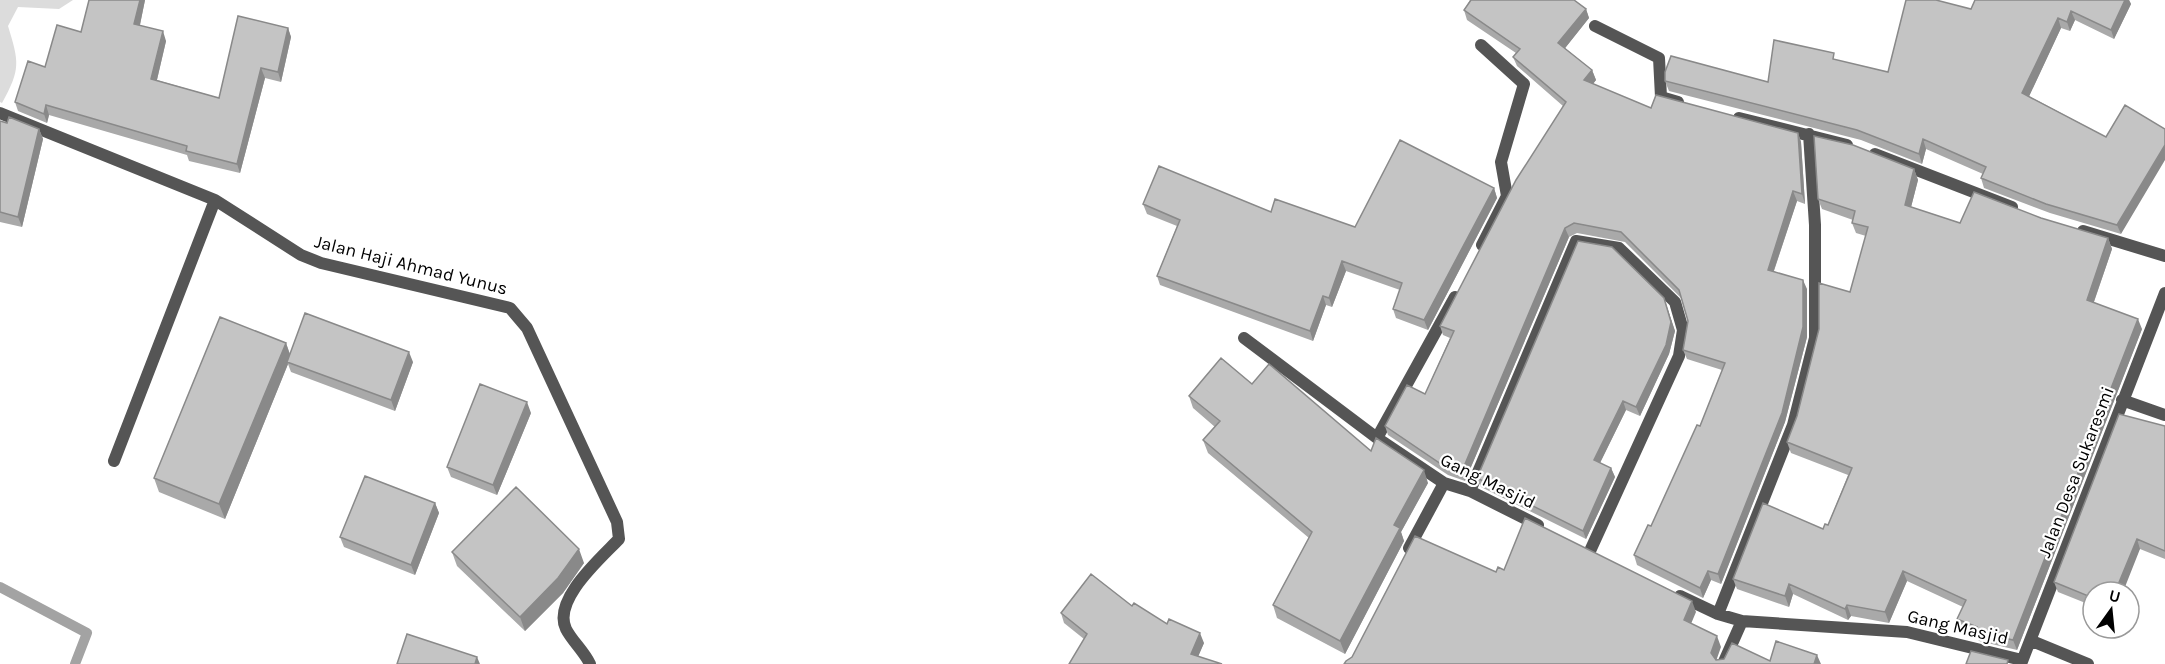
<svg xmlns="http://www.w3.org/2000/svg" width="2165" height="664" viewBox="0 0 2165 664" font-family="Karla,sans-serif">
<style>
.green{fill:#dcdcdc}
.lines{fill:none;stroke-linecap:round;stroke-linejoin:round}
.stream{stroke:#a3a3a3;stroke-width:10}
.street{stroke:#555;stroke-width:12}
.wall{fill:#a9a9a9}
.shaded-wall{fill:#898989}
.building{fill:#c4c4c4;stroke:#898989;stroke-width:1.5}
.labels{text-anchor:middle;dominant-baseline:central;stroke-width:4.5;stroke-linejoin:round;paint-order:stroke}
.street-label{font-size:18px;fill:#000;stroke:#fff}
</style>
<rect width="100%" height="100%" fill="#fff"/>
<path class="green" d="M0,0h73l-14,9 -41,-2 -10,19c11,36 13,43 -6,77l-2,-1z"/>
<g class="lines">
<path class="stream" d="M0,587l87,46 -12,31"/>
<path class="street" d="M1595,26l64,32 2,39 17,5
M1481,45l43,39 -23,78 6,34 -25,49
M0,113l215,87 86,55 20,8 189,45 17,20 90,194 2,17c-18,19 -67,61 -53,90 6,12 18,22 24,35
M1739,118l108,27
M1875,154l137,53
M2083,231l82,25
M1244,338l133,100 67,45 26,8 68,34
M2122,400l43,15
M1377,438l78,-141
M114,461l101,-261
M1470,491l106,-250 43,7 56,54 8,28 -4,26 -89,195
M1409,548l35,-65
M1680,596l38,18 24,7 165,11 115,28
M1718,614l75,-189 22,-87v-113l-6,-91
M2032,641l56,23
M1723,664l19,-43
M2021,664l144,-371"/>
</g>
<path class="wall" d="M89,0h56l-5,25 26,16 -9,39 62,18 69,-70 3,9 -10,45 -16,-4 -25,95 -51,-12 -2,-6 -138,-40 -2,8 -29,-12 -3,-9 66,-70z
M1470,0h104l12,9 3,9 -24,30 27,22 4,10 -3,4 58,24 147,25 3,9 4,62 -8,-3 -23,70 33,18v48l-22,85 -64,162 -10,-4 -8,18 -66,-33 -3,-10 17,-29 49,-100 22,-56 -35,-11 -4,-9 5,-29 -7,-23 -56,-56 -48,-9 -8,4 -104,244 -17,-6 -60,-40 -3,-9 40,-32 25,-56 -7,-3 -3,-9 123,-220 -46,-40 -4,-9 3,-4 -49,-33 -3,-10z
M1975,0h154l2,4 -17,35 -39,-19 -5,11 -9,-3 -32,68 77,41 15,97 -71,-21 -66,-25 -3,-10 2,-4 -57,-25 -4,15 -61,-24 -192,-49 -4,-10 103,1 69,-22 51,12 83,-63z
M0,121l39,8 4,10 -21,88 -22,-5z
M1914,169l4,11 -7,27 49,16 81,-5 67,20 4,11 -18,53 48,27 -125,321 -38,-9 -2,-5 -16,-6 -4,-11 6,-12 -56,-26 -18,42 -38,-7 -3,4 -55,-26 -4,13 -52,-18 -4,-10 90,-50 5,-4 20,-50 -57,-22 -4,-11 63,-150 16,-56 -10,-3 -4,-10 1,-3 -31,-11 -4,-10z
M1494,188l3,10 -69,132 -32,-12 -3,-9 7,-19 -54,-19 -14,36 -6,-2 -13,36 -153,-56 -3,-9 20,-50 -30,-12 -4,-10 128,8 84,15z
M1664,298l11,33 -6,23 -29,62 -14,-6 -26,53 11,5 4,9 -29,62 -105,-52 -4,-9z
M286,343l4,11 123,8 -18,49 -104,-39 -3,-8 -63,155 -66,-27 -5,-14z
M1252,384l176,99 -27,49 3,9 -59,113 -68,-36 -4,-13 36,-67 -101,-85 -5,-13 12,-13 -22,-19 -4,-12z
M531,413l-34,82 -46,-18 -4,-10z
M2165,426v133l-25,-10 -47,43v14l-35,-14 -4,-10z
M435,503l4,10 -24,62 -71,-28 -4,-10z
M452,552l132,11 -21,30 -38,38 -68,-65z
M1132,606l72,37 -6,13 -114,-17 -20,-16 -3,-10z"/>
<path class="shaded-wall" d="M140,0h5l-7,34 -4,-10z
M2125,0h4l2,4 -17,35 -3,-9z
M1586,9l3,9 -27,34 -4,-9z
M2071,11l4,9 -5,11 -3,-9z
M2058,18l3,10 -35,75 -4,-10z
M288,28l3,9 -10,45 -3,-10z
M163,31l3,10 -11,47 -4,-9z
M261,68l4,10 -25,95 -3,-9z
M1592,70l4,10 -8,10 -4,-10z
M46,105l3,10 -2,8 -3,-9z
M39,129l4,10 -21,88 -4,-10z
M1798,133l3,9 4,62 -3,-10z
M1923,139l3,10 -4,15 -3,-10z
M2165,145v15l-44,74 -4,-9z
M1914,169l4,11 -9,35 -4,-10z
M1494,188l3,10 -69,132 -4,-10z
M1793,191l4,10 -26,78 -3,-9z
M1565,228l4,9 -104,244 -3,-10z
M2108,238l4,11 -21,61 -4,-10z
M1342,261l4,10 -14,36 -3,-9z
M1803,280l4,9v48l-22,85 -64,162 -3,-10z
M1323,296l3,9 -13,36 -3,-10z
M1664,298l11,33 -6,23 -29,62 -4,-9z
M2138,319l4,10 -125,321 -4,-10z
M286,343l5,15 -4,4 1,2 -63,155 -6,-15z
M409,352l4,10 -18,49 -4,-11z
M1623,401l3,9 -29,59 -3,-9z
M527,402l4,11 -34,82 -4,-10z
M1611,468l4,9 -29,62 -3,-8z
M1424,470l4,13 -27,49 3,9 -59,113 -5,-13 54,-116z
M435,503l4,10 -24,62 -4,-10z
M2137,539l3,10 -17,43h-8z
M579,549l5,14 -21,30 -38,38 -5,-14z
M1708,571l3,9 -8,18 -3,-10z
M1903,571l4,10 -18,42 -4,-11z
M1789,584l4,10 -4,13 -4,-11z
M1692,601l4,11 -8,19 -4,-11z
M1847,605l4,11 -3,4 -3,-11z
M1200,633l4,10 -9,21 -4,-10z
M1717,636l4,11 -6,17 -4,-11z
M1817,655l4,9h-7z
M477,657l3,7h-5z"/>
<path class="building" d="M89,0h51l-6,24 29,7 -12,48 68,19 19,-82 50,12 -10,44 -17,-4 -24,96 -51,-13 1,-5 -141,-41 -2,9 -29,-12 13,-41 17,6 12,-42 24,7z
M1471,0h103l12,9 -28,34 34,27 -8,10 67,28 5,-13 142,38 4,61 -9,-3 -25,79 35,10v47l-21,86 -64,161 -10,-3 -8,17 -66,-33 14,-30 3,1 46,-101 3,1 25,-63 -42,-13 5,-29 -9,-31 -58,-58 -47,-9 -9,5 -103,243 -18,-5 -59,-40 22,-41 18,9 29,-63 -14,-5 76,-146 50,-78 -53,-45 7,-8 -56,-39z
M1906,0h30l35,9 4,-9h150l-14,30 -40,-19 -4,11 -9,-4 -36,75 84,44 19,-32 40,24v16l-48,80 -71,-21 -65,-26 5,-11 -63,-28 -4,15 -62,-24 -192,-49v-9l6,-16 97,26 6,-42 60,13 -1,6 55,13z
M9,117l30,12 -21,88 -18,-5v-91l7,2z
M1814,136l39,9 61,24 -9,36 55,18 14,-31 67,26 67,20 -21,62 51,19 -125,321 -38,-9 2,-4 -20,-8 9,-19 -63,-29 -18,41 -38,-7 -2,4 -56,-25 -4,12 -52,-17 30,-76 60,26 2,-5 3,1 24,-57 -65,-26 10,-26 22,-87v-46l31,9 18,-65 -16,-4 3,-12 -37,-12z
M1400,140l94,48 -70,132 -31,-11 9,-26 -60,-22 -13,37 -6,-2 -13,35 -153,-55 23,-56 -37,-16 16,-38 112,46 4,-13 80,28z
M1578,241l34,6 52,51 7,24 -5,23 -30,62 -13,-6 -29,59 17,8 -28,63 -106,-53z
M305,313l104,39 -18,48 -104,-38z
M220,317l66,26 -67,161 -65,-26z
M1221,358l31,26 17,-20 102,87 5,-13 48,32 -30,55 6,3 -60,113 -67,-36 39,-73 -109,-92 17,-19 -31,-25z
M480,384l47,18 -34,83 -46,-18z
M2119,414l46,12v125l-28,-12 -22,53h-22v6l-39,-16z
M365,476l70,27 -24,62 -71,-28z
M516,487l63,62 -21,29 -38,39 -68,-65z
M1525,518l167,83 -8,19 33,16 -6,17 5,7 8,-1 8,-16 38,18 6,-20 41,14 -3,9h-470l2,-3 6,-4 63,-121 81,36 2,-5 6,3z
M1091,574l41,32 2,-3 33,21 2,-5 31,14 -9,21 31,10h-153l18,-30 -26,-21z
M407,634l70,23 -2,7h-78z
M1971,651l37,9 -1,4h-41z"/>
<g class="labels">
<g class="street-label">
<text transform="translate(411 265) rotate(14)">Jalan Haji Ahmad Yunus</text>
<text transform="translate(2076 472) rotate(-69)">Jalan Desa Sukaresmi</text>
<text transform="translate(1488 481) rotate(26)">Gang Masjid</text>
<text transform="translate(1958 627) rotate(13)">Gang Masjid</text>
</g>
</g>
<g transform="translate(2111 610) rotate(15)"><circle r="28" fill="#ffffff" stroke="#999999" stroke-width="1.5"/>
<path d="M0-4.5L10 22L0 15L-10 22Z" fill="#000000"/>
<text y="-9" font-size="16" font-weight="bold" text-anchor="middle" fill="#000000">U</text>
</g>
</svg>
